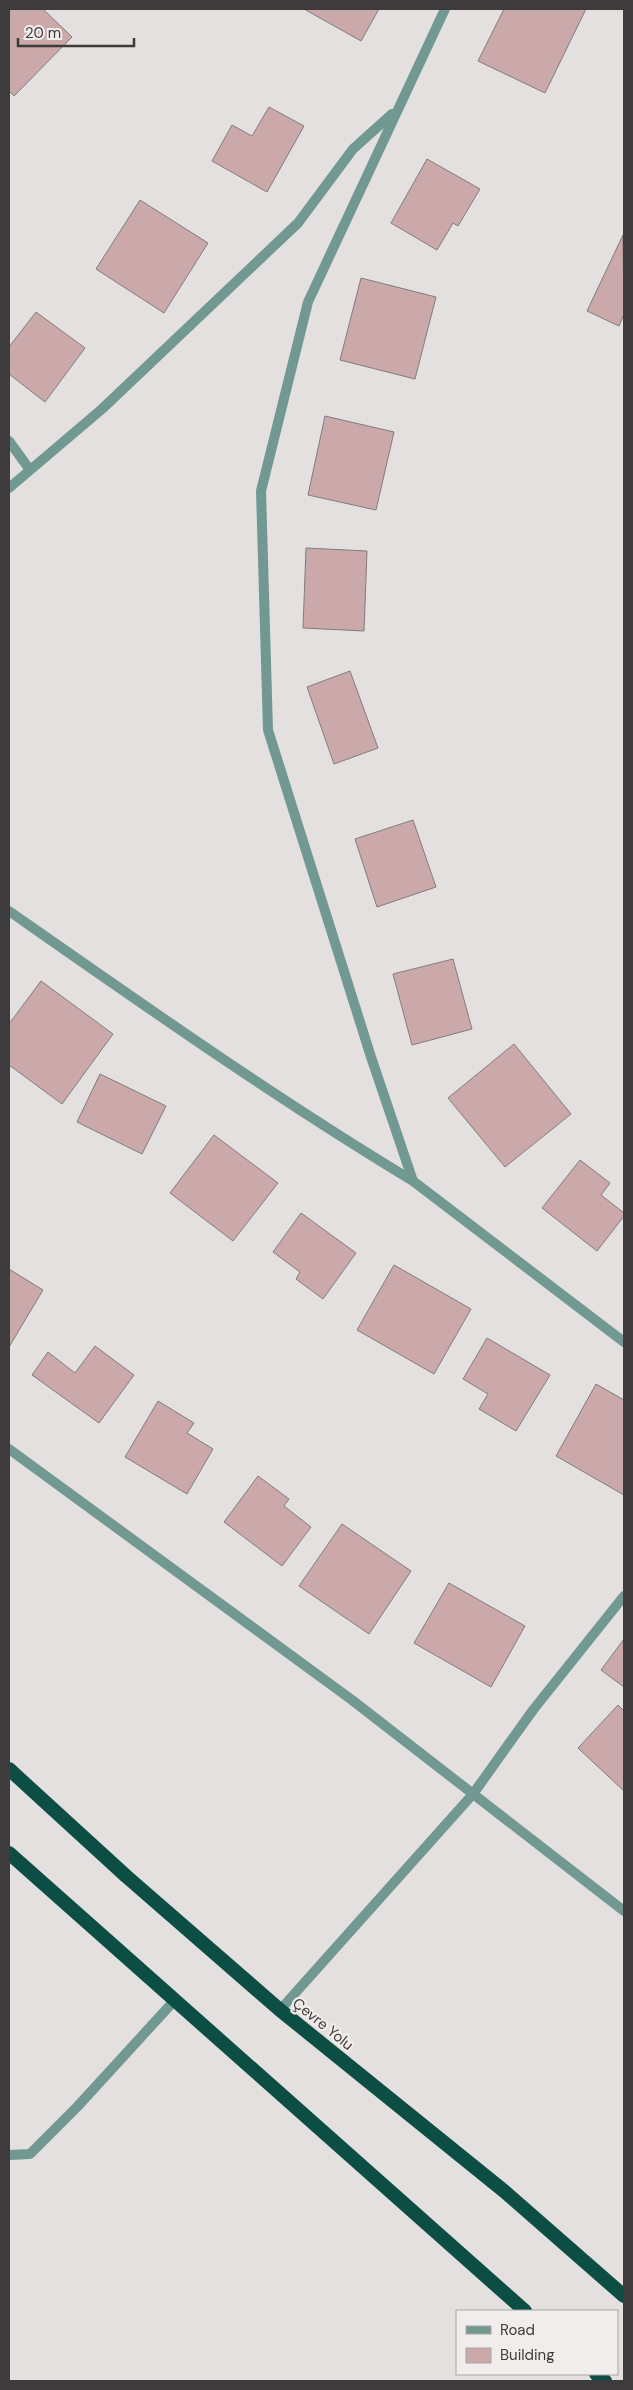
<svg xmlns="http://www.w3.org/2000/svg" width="633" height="2390" viewBox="0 0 633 2390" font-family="'DM Sans',sans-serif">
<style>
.building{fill:#cba9aa;stroke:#817c7c}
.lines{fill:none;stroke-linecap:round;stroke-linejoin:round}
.minor{stroke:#729991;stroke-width:10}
.trunk{stroke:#0c4e44;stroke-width:14}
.labels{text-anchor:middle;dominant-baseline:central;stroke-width:4.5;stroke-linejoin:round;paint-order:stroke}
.street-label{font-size:15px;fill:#3d3b3b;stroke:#f2eded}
</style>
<rect width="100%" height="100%" fill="#e5e0e0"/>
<path class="building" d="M9,9h34l29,28 -58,59 -5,-5z
M304,9h75l-18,32z
M504,9h82l-41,84 -67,-32z
M269,107l35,19 -37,66 -55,-31 20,-36 20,11z
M427,159l53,30 -22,37 -5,-3 -16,27 -46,-27z
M140,200l68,43 -44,70 -68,-44z
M623,235l1,79 -5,12 -32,-15z
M361,278l75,19 -21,82 -75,-19z
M36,312l49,36 -40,54 -36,-28v-27z
M325,416l69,16 -18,78 -68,-15z
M306,548l61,3 -3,80 -61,-3z
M350,671l28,77 -44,16 -27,-77z
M413,820l23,67 -59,20 -22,-68z
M453,959l19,70 -60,16 -19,-71z
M41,981l72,53 -51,70 -53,-39v-41z
M514,1044l57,70 -66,53 -57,-69z
M100,1074l66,32 -24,48 -65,-32z
M214,1135l64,48 -45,58 -63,-48z
M580,1160l30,23 -9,12 23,18v3l-27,35 -55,-43z
M301,1213l55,40 -33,46 -27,-20 4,-7 -27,-20z
M394,1265l77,44 -37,65 -77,-44z
M9,1269l34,21 -34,57z
M487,1338l63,37 -34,56 -37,-22 9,-15 -25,-15z
M95,1346l39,29 -35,48 -67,-48 16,-23 27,21z
M596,1384l28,16v95l-68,-39z
M158,1401l36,22 -7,10 26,16 -26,45 -62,-37z
M258,1476l31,23 -5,7 27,21 -29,39 -58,-44z
M342,1524l69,47 -42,63 -70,-48z
M449,1583l76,43 -34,61 -77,-44z
M624,1639v48l-23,-17z
M618,1705l6,6v80l-46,-43z"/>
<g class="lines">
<path class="minor" d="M445,9l-137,293 -47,189 7,239 103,327 42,124 211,161
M9,441l21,29
M9,488l93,-79 196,-186 55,-74 39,-35
M9,911c133,93 265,186 404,270
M9,1449l343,251 272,211
M280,2010l193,-216 60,-84 91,-114
M9,2155l21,-1 47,-47 97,-106"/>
<path class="trunk" d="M9,1769l117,107 154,134 224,181 120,105
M9,1853l516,458
M596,2374l9,7"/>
</g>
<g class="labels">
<g class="street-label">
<text transform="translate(323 2024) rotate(39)">Çevre Yolu</text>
</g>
</g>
<rect width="633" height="2390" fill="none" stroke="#3d3b3b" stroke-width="20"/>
<rect x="456" y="2310" width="162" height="65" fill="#f2eded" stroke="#aaa6a6"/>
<rect x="466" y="2326" width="25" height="8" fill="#729991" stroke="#aaa6a6"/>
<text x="500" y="2335" font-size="15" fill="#3d3b3b">Road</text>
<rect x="466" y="2348" width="25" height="15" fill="#cba9aa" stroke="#aaa6a6"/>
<text x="500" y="2360" font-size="15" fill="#3d3b3b">Building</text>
<path d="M18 38v8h116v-8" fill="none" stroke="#3d3b3b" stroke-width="2.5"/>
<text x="25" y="38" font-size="15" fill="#3d3b3b" stroke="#f2eded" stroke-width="4" paint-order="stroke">20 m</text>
</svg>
